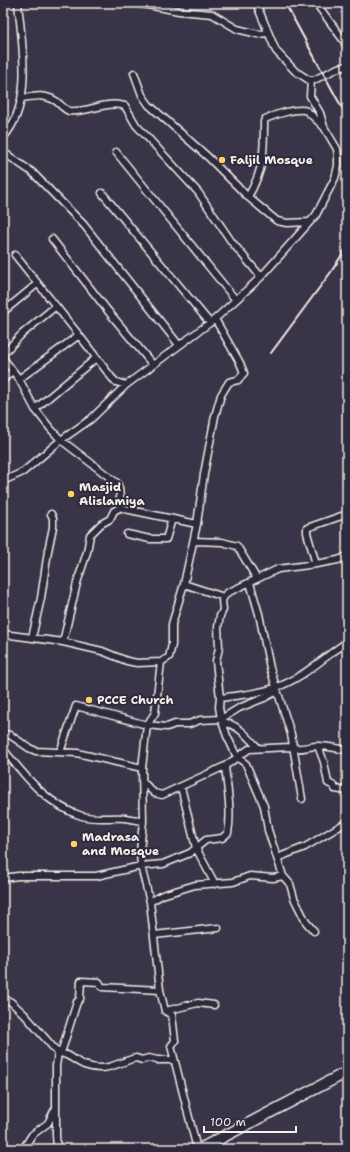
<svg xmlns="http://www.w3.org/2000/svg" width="350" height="1152" viewBox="0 0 350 1152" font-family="'Shantell Sans',sans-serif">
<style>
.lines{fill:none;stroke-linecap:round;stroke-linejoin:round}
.street-casing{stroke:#f4f1e8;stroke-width:9}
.primary-casing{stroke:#f4f1e8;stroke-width:13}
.street{stroke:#2f2a3d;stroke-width:6}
.primary{stroke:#2f2a3d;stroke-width:10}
.rail{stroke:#f4f1e8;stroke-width:2}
.poi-dot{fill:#ffd166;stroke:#2f2a3d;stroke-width:1.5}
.labels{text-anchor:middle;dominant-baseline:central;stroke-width:4;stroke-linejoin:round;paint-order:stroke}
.poi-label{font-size:12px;font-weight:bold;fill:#f4f1e8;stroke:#2f2a3d;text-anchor:start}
</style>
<rect width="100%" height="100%" fill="#3a3449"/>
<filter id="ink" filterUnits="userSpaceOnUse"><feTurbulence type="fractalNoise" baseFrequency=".025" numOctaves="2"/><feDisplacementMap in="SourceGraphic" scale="8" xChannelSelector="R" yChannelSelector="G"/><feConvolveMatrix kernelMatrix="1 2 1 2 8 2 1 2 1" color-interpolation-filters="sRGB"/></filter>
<g filter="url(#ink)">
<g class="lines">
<g class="street-casing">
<path id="street" d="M131,3l17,2 31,6 33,3 25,15 21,5 10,-1
M256,3l20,48 19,20 14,9h5l24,-12 9,-2
M316,3l28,38 3,8
M134,73l8,22 7,10 59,52 40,40 29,24 10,2 22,-1
M22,98c13,-2 23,-4 34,3 5,4 8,8 13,10 19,2 37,-11 56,-5l11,19 62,67 33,49 30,36
M3,138c31,-35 19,-93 15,-135
M3,152l29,20 52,53 95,120
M116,152l119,147
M102,193l108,130
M248,197c16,-28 16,-44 16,-75l1,-3c9,-4 33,-12 42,-8l17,16
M52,239l56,72 45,54
M15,255l64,80 33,43 4,4 10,3
M3,312l34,-28
M3,354l19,-20 34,-28
M3,358l16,21 16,30 15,19 11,12 56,43 2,5 2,19 4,2 72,15
M19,379l60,-44
M3,380l9,-9
M35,409l61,-51
M3,481l20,-9 38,-32 30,-21 35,-34 89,-66 46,-42 55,-62 19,-37 3,-12v-8l-1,-9 -13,-22 -4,-14 -10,-17 1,-16
M127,534l23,5h16l6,-20
M194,541l28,1 15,4 20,33
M316,564l-9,-31v-5l40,-14
M250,583l9,31 11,54 21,66 11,65
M184,584l40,13
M3,634l60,8 39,9 25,10 10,2 24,-1
M32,638l9,-40 7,-47 5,-24v-9l-2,-4
M63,642l14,-59 10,-31 3,-17 11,-11 9,-5 4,-8 7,-4
M220,698c19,-3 39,-4 57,-11 26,-9 47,-30 70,-45
M222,722c16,2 26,15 36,26
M3,734l7,1 19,13 7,3 41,2 65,15
M318,746l6,16 4,21 6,3 1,3 12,2
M3,749c21,26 45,57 79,67 14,4 28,1 43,2 6,1 12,2 18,3
M60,752l16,-46 71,19 20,2 8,-3h14l11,-4 21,-1 18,-11 25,-10 13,-7
M142,781l12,12 8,2 63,-29 24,-17 41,-2c9,4 18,-1 28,-1 10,0 20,3 29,4
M181,787l15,61 19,36
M277,858l28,-11 42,-25
M3,878l15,-2h78l45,-10 22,-2 27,-11 16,-13 16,-2 6,-5c4,-21 -1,-46 -3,-67
M150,902l12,-7 33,-10 38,-3 17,-6 23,2 10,-2
M314,931l-8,-9 -12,-24 -4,-14 -7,-8 -15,-46 -4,-24 -18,-42 -9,-7 -10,-21 -6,-17 -2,-12 1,-9 -4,-37 3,-13 -1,-21 2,-11 3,-6 -1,-10 5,-7 51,-24 38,-5 22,-4 9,-4
M154,935l64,-7
M3,998l8,4 13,12 34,39
M165,1011l33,-8 16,2
M61,1053l16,-51 3,-3 1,-18 18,1 3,5 58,3
M23,1149l9,-14 16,-12 6,-12
M57,1149l-1,-14v-69l2,-13c11,0 16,8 26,12 22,8 32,-2 52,-7l6,2 7,-2 8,2h17
M197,1149l-26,-103 4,-5 -3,-26 -7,-4 -5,-21 -10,-88 -9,-36 -1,-14 3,-31 -1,-53 5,-43 8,-12 6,-51 8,-5 3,-12v-21l12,-40 13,-60 7,-50 11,-58 6,-21 8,-13 9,-2 6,-7 -4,-10 -25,-44"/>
</g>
<g class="primary-casing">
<path id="primary" d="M200,1149l147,-77"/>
</g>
<use href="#street" class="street"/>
<use href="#primary" class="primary"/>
<path class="rail" d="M285,3l62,114
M271,353l60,-81 16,-25"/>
</g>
</g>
<g class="poi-dot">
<circle cx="222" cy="160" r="4"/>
<circle cx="71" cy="494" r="4"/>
<circle cx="89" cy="700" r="4"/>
<circle cx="74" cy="844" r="4"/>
</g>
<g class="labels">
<g class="poi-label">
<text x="230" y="160">Faljil Mosque</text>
<text x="79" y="487">Masjid<tspan x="79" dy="14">Alislamiya</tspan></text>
<text x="97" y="700">PCCE Church</text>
<text x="82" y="837">Madrasa<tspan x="82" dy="14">and Mosque</tspan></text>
</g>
</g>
<rect width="350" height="1152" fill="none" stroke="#2f2a3d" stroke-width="16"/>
<rect x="8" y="8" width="334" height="1136" fill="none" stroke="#f4f1e8" stroke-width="1.5" filter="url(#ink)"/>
<path d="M204 1126v6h92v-6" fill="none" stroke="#f4f1e8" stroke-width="2"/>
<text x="210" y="1126" font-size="12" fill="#f4f1e8" stroke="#2f2a3d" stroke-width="3" paint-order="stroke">100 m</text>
</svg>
